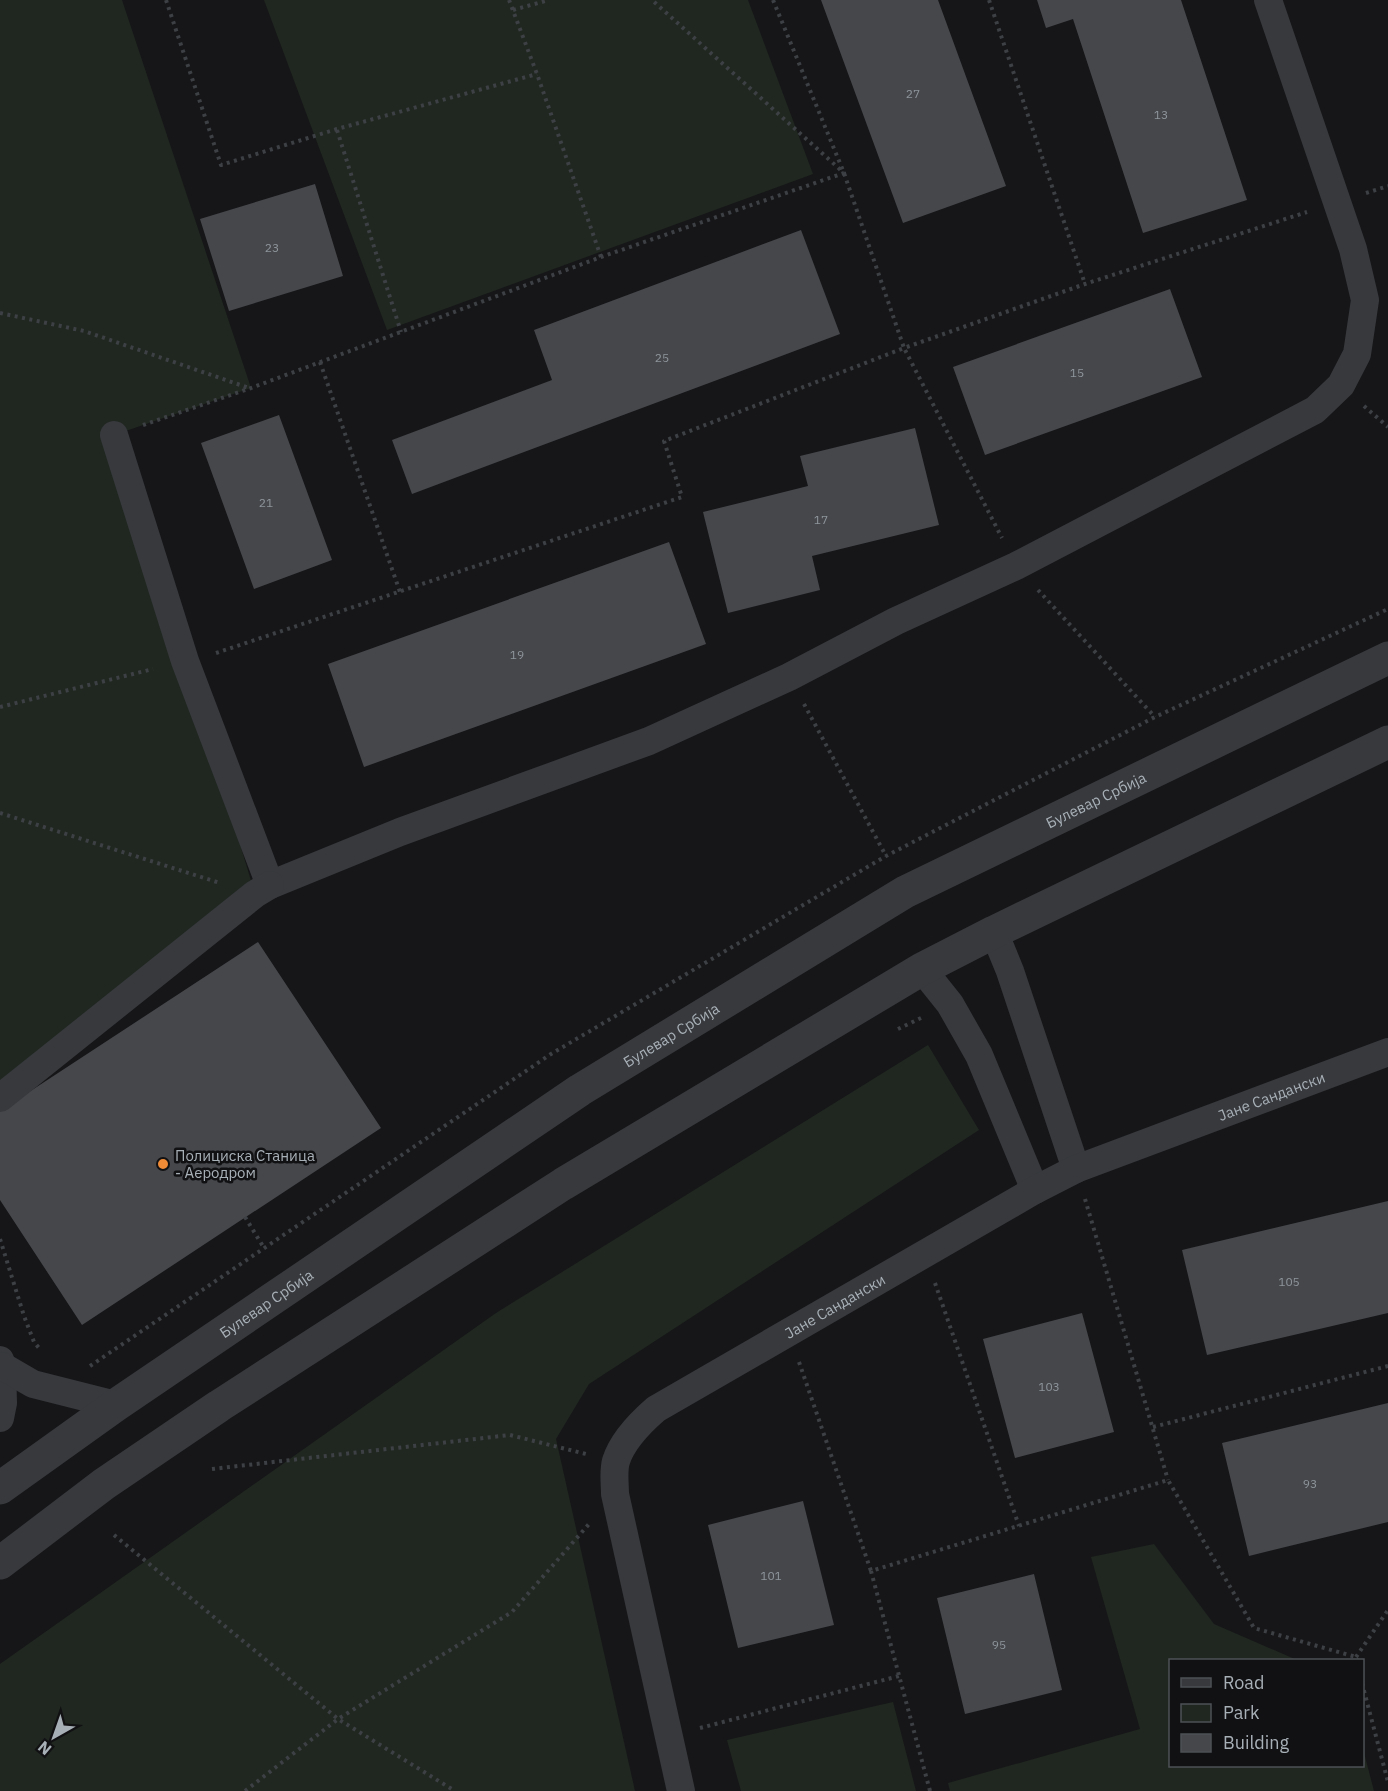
<svg xmlns="http://www.w3.org/2000/svg" width="1388" height="1791" viewBox="0 0 1388 1791" font-family="'IBM Plex Sans',sans-serif">
<style>
.green{fill:#202720}
.building{fill:#45474b}
.lines{fill:none;stroke-linecap:round;stroke-linejoin:round}
.path{stroke:#3d4044;stroke-width:4;stroke-dasharray:3 4.5;stroke-linecap:butt}
.minor{stroke:#37393d;stroke-width:28}
.tertiary{stroke:#37393d;stroke-width:33}
.poi-dot{fill:#ef8b37;stroke:#111113;stroke-width:2}
.labels{text-anchor:middle;dominant-baseline:central;stroke-width:5;stroke-linejoin:round;paint-order:stroke}
.number-label{font-size:12px;fill:#8f969c}
.street-label{font-size:15px;fill:#a8b0b7;stroke:#111113}
.poi-label{font-size:15px;fill:#a8b0b7;stroke:#111113;text-anchor:start}
</style>
<rect width="100%" height="100%" fill="#161618"/>
<path class="green" d="M0,0h122l129,388 -137,47 71,226 70,233 -255,191z
M264,0h484l65,174 -426,156z
M928,1045l51,85 -390,254 -33,55 79,352h-635v-127l496,-351z
M1154,1544l60,80 83,36h-127v106h192l1,-17 11,42h-424l-2,-8 192,-54 -49,-172z
M893,1702l23,89h-175l-14,-51z"/>
<path class="building" d="M821,0h117l68,186 -103,37z
M1037,0h144l66,200 -104,33 -70,-214 -27,9z
M315,184l28,92 -114,35 -29,-92z
M801,230l39,104 -428,160 -20,-54 160,-60 -18,-50z
M1170,289l32,88 -217,78 -32,-88z
M279,415l53,145 -78,29 -53,-146z
M915,428l24,97 -127,31 8,34 -92,23 -25,-101 105,-26 -8,-30z
M669,542l37,102 -342,123 -36,-103z
M258,942l123,186 -299,197 -82,-125v-89z
M1388,1201v112l-181,42 -25,-105z
M1082,1313l32,119 -99,26 -32,-119z
M1388,1403v119l-139,34 -27,-113z
M803,1501l31,124 -96,23 -30,-123z
M1034,1574l28,116 -97,24 -28,-116z"/>
<g class="lines">
<path class="path" d="M166,0l55,165 116,-36 200,-55
M509,0l28,74 64,183
M773,0l71,173 60,175 181,-64 222,-72
M989,0l96,284
M513,10l36,-10
M337,130l64,202
M1366,193l22,-7
M0,313l84,18 165,57
M320,362l80,230
M1364,406l24,21
M143,425l108,-37 350,-131 243,-84 -192,-173
M1038,590l117,127
M216,653l466,-156 -18,-56 240,-93 98,190
M804,704l82,152
M0,707l153,-38
M0,813l220,70
M898,1029l23,-11
M1085,1199l83,281
M245,1217l19,31
M0,1239l24,77 10,26 5,6
M935,1283l84,243
M799,1362l72,209
M90,1366l461,-312 335,-198 269,-139 233,-108
M1153,1427l235,-61
M212,1469l298,-34 76,19
M114,1535l224,184 117,72
M1356,1657l32,-47
M1362,1683l26,99
M700,1728l199,-52
M245,1791l93,-72 174,-107 77,-88
M930,1791l-59,-220 297,-91 86,148 102,29 1,3"/>
<g class="minor">
<path d="M114,435l71,226 85,224 130,-53 249,-91 140,-64 107,-56 120,-55 299,-156 26,-25 16,-31 8,-54 -12,-51 -85,-249"/>
<path d="M994,932l16,39 66,198"/>
<path d="M922,969l28,35 29,51 56,135"/>
<path d="M0,1098l255,-204 15,-9"/>
<path d="M0,1360l2,6 1,37 -3,15"/>
<path d="M2,1366l31,18 83,21"/>
<path id="s1" d="M681,1791l-66,-297c0,-10 -2,-23 1,-33 6,-19 25,-39 40,-52l379,-219 41,-21 312,-117"/>
</g>
<g class="tertiary">
<path id="s2" d="M0,1488l116,-83 464,-315 325,-198 483,-234"/>
<path d="M0,1563l104,-79 115,-78 344,-222 359,-215 72,-37 394,-190"/>
</g>
</g>
<circle class="poi-dot" cx="163" cy="1164" r="6"/>
<g class="labels">
<g class="number-label">
<text x="913" y="93">27</text>
<text x="1161" y="114">13</text>
<text x="272" y="247">23</text>
<text x="662" y="357">25</text>
<text x="1077" y="372">15</text>
<text x="266" y="502">21</text>
<text x="821" y="519">17</text>
<text x="517" y="654">19</text>
<text x="1289" y="1281">105</text>
<text x="1049" y="1386">103</text>
<text x="1310" y="1483">93</text>
<text x="771" y="1575">101</text>
<text x="999" y="1644">95</text>
</g>
<g class="street-label">
<text stroke="none"><textPath href="#s2" startOffset="1296">Булевар Србија</textPath></text>
<text stroke="none"><textPath href="#s2" startOffset="810">Булевар Србија</textPath></text>
<text stroke="none"><textPath href="#s1" startOffset="1096">Јане Сандански</textPath></text>
<text stroke="none"><textPath href="#s2" startOffset="324">Булевар Србија</textPath></text>
<text stroke="none"><textPath href="#s1" startOffset="610">Јане Сандански</textPath></text>
</g>
<g class="poi-label">
<text x="175" y="1155">Полициска Станица<tspan x="175" dy="17">- Аеродром</tspan></text>
</g>
</g>
<rect x="1169" y="1659" width="195" height="108" fill="#111113" stroke="#4d5155" stroke-width="1.5"/>
<rect x="1181" y="1678" width="30" height="9" fill="#37393d" stroke="#4d5155" stroke-width="1.5"/>
<text x="1223" y="1689" font-size="18" fill="#a8b0b7">Road</text>
<rect x="1181" y="1704" width="30" height="18" fill="#202720" stroke="#4d5155" stroke-width="1.5"/>
<text x="1223" y="1719" font-size="18" fill="#a8b0b7">Park</text>
<rect x="1181" y="1734" width="30" height="18" fill="#45474b" stroke="#4d5155" stroke-width="1.5"/>
<text x="1223" y="1749" font-size="18" fill="#a8b0b7">Building</text>
<g transform="translate(54 1737) rotate(220)" stroke="#111113" stroke-width="4.5" paint-order="stroke">
<path d="M0-4.5L10 22L0 15L-10 22Z" fill="#a8b0b7"/>
<text y="-9" font-size="16" font-weight="bold" text-anchor="middle" fill="#a8b0b7">N</text>
</g>
</svg>
